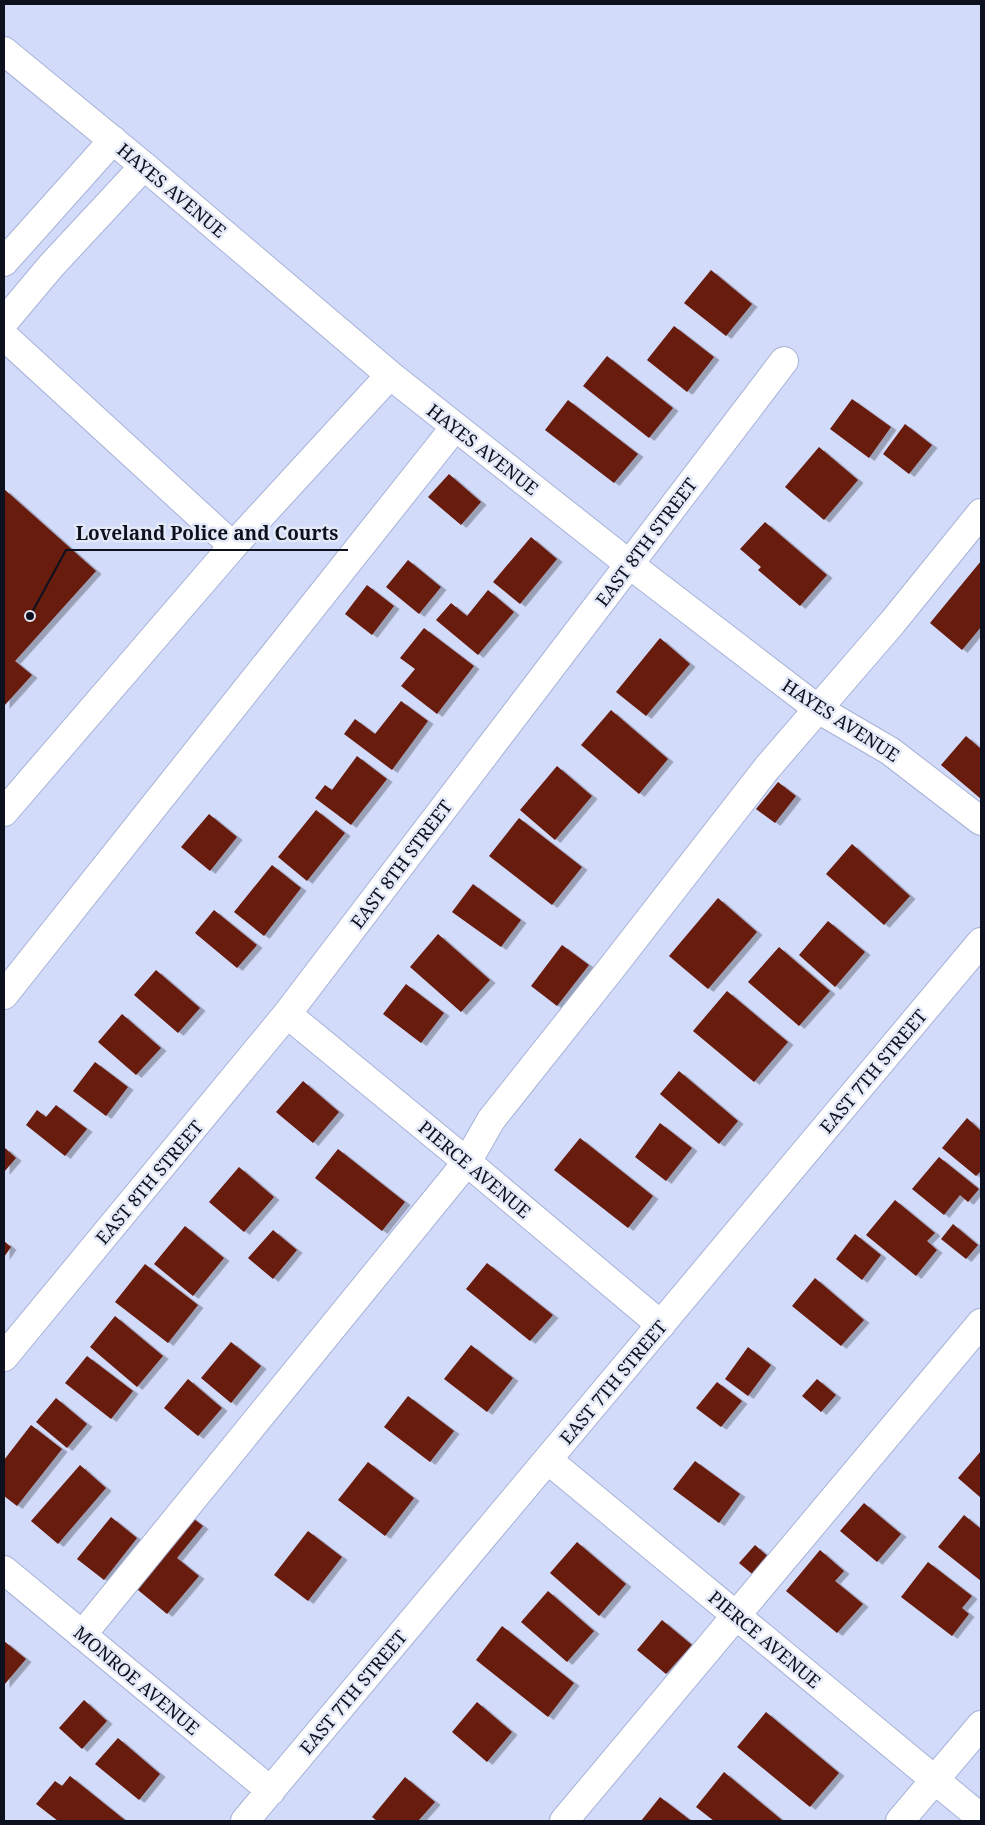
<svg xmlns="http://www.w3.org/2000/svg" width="985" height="1825" viewBox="0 0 985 1825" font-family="'Noto Serif',serif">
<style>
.building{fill:#671a0d;filter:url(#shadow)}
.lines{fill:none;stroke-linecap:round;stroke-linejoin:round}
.minor-casing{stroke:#a7b2d7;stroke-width:30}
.minor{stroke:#fff;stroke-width:28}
.labels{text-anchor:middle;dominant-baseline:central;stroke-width:5;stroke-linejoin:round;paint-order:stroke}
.street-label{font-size:18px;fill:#0d101d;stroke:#e4e9f8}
.leader{fill:none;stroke:#0d101d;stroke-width:2}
.callout-dot{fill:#0d101d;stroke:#e4e9f8;stroke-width:2}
.callout-label{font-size:19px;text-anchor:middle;font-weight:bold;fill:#0d101d;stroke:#e4e9f8;stroke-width:5;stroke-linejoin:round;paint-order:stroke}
</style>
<defs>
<filter id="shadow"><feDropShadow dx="5.5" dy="3" stdDeviation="0" flood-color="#0004"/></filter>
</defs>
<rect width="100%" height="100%" fill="#d2dbfa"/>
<path class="building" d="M711,270l41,34 -26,32 -42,-33z
M674,326l40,31 -27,35 -40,-32z
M607,356l66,52 -24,30 -66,-52z
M852,399l39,28 -22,31 -39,-29z
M568,400l70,54 -24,29 -69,-53z
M905,424l27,21 -23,29 -26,-20z
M819,447l39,33 -34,40 -39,-33z
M449,474l32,28 -20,23 -33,-28z
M4,489l92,82 -81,90 17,14 -28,31z
M765,522l62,53 -27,31 -42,-36 3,-3 -21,-18z
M531,537l26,22 -37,45 -27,-22z
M408,560l33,27 -22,27 -33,-27z
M981,561v66l-19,23 -32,-27z
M367,585l27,21 -22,29 -27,-21z
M488,590l26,22 -36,43 -42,-35 15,-17 16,13z
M424,628l50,38 -37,48 -36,-28 14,-17 -15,-11z
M660,638l30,26 -44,52 -30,-24z
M401,701l27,20 -36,49 -48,-36 11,-15 20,15z
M611,710l57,49 -29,35 -58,-49z
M966,736l15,13v50l-40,-34z
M357,756l30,23 -36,46 -36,-27 10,-13 7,5z
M557,766l35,30 -37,44 -35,-30z
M778,782l18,14 -21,27 -19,-14z
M316,810l29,23 -38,48 -29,-24z
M209,814l28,23 -27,34 -29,-24z
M519,818l63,49 -30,38 -63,-49z
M852,844l58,52 -26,29 -58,-51z
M272,865l29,23 -37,48 -30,-24z
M473,884l48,36 -20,27 -49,-35z
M718,898l39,34 -49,57 -39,-33z
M214,910l43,35 -20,23 -42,-35z
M828,921l37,31 -30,35 -36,-32z
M438,934l52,46 -29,32 -51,-45z
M562,945l27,20 -32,41 -26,-20z
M779,947l51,44 -31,35 -51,-44z
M156,970l44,38 -22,25 -44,-38z
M406,984l38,29 -23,30 -38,-29z
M727,991l61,51 -34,40 -61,-51z
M122,1014l39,34 -25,27 -38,-33z
M95,1062l33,25 -22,29 -33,-25z
M679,1071l59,50 -19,23 -59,-50z
M303,1081l36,31 -26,31 -37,-31z
M56,1105l31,24 -22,27 -39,-31 11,-15 9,7z
M967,1118l14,13v40l-5,5 -34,-28z
M660,1123l32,25 -26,33 -31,-24z
M580,1138l73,58 -25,32 -74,-58z
M4,1147l12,11 -12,14z
M338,1149l67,53 -23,29 -67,-53z
M939,1157l40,32 -11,13 -8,-7 -16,20 -32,-26z
M239,1167l35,30 -30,35 -35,-30z
M895,1200l40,33 -8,8 10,9 -21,26 -50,-41z
M953,1224l25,21 -12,14 -25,-20z
M185,1226l39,32 -31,38 -39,-32z
M273,1230l24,20 -24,29 -25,-21z
M855,1234l26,21 -19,25 -26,-21z
M4,1241l7,6 -7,10z
M487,1263l66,52 -23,26 -64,-52z
M145,1264l53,41 -30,38 -53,-41z
M815,1278l49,42 -23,26 -49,-40z
M115,1316l48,40 -26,31 -47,-40z
M231,1342l30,24 -30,37 -30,-25z
M471,1345l42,33 -26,34 -43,-33z
M748,1347l23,18 -23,31 -23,-17z
M87,1356l46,35 -22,28 -46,-36z
M188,1379l34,29 -24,28 -34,-28z
M817,1379l19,16 -15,17 -19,-16z
M717,1382l25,19 -21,26 -25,-19z
M408,1396l46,35 -24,31 -46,-35z
M56,1398l31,26 -20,24 -31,-26z
M31,1425l31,24 -45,57 -13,-10v-36z
M981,1451v47l-23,-20z
M695,1461l45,33 -21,29 -46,-34z
M368,1462l46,36 -29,38 -47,-36z
M80,1465l26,23 -48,56 -27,-23z
M864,1503l37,31 -24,28 -37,-31z
M964,1515l17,14v52l-43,-34z
M190,1516l13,10 -26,32 22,18 -32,38 -35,-29z
M111,1517l26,21 -33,42 -27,-21z
M308,1531l34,26 -34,44 -34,-26z
M577,1542l49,42 -27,32 -49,-43z
M755,1545l17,15 -15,18 -18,-15z
M820,1550l24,21 -9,10 28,23 -26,29 -51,-42z
M928,1562l44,34 -10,12 7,6 -17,22 -51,-39z
M548,1591l46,40 -27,31 -46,-40z
M662,1620l30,25 -26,29 -29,-24z
M502,1626l72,57 -26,34 -72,-57z
M4,1641l22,18 -22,26z
M84,1700l23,21 -25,28 -23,-21z
M477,1702l35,30 -25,30 -35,-30z
M766,1712l73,61 -29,34 -73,-60z
M118,1738l42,36 -21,26 -44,-36z
M724,1772l59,49h-69l-18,-14z
M70,1776l56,45h-68l-22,-17 19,-23 7,5z
M405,1777l30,25 -17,19h-41l-5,-4z
M660,1797l30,23v1h-49z"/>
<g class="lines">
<g class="minor-casing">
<path id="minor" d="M4,51l140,115 246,209 239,189 189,145 72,42 91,70
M4,262l109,-122
M4,322l47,-56 93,-100
M4,336l229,210
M4,812l229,-266 157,-171
M4,995l451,-568
M287,1014l180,148 194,163
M4,1357l283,-343 497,-653
M548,1460l433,358
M4,1570l267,221
M82,1635l385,-473 24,-42 119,-150 157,-202 125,-145 89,-110
M245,1821l736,-879
M564,1821l417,-498
M900,1821l81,-96"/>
</g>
<use href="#minor" class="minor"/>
</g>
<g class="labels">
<g class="street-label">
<text transform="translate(172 190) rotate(40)">HAYES AVENUE</text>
<text transform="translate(483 449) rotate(38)">HAYES AVENUE</text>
<text transform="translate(646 542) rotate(-53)">EAST 8TH STREET</text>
<text transform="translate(841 720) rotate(33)">HAYES AVENUE</text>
<text transform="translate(401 864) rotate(-53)">EAST 8TH STREET</text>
<text transform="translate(873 1071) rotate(-50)">EAST 7TH STREET</text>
<text transform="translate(475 1169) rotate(40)">PIERCE AVENUE</text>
<text transform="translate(149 1182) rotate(-50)">EAST 8TH STREET</text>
<text transform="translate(613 1382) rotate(-50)">EAST 7TH STREET</text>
<text transform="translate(765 1639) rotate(40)">PIERCE AVENUE</text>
<text transform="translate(137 1680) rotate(40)">MONROE AVENUE</text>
<text transform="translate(353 1692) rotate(-50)">EAST 7TH STREET</text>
</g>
</g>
<path class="leader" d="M30 616L66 550H348"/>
<circle class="callout-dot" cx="30" cy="616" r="5"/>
<g class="callout-label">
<text x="207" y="540">Loveland Police and Courts</text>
</g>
<rect width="985" height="1825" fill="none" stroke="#0d101d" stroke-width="10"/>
</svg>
